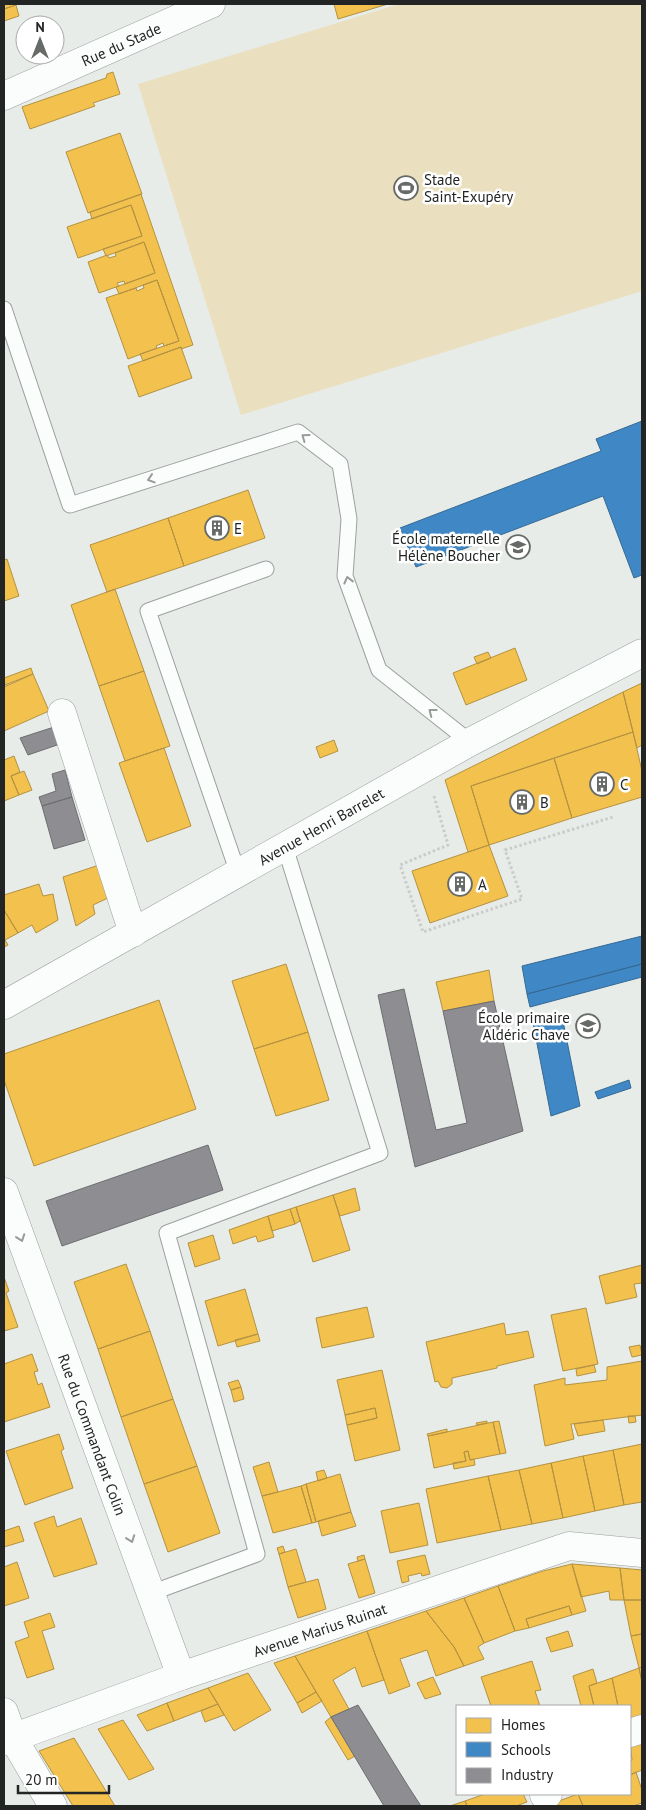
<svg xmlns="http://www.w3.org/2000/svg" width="646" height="1810" viewBox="0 0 646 1810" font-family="'PT Sans',sans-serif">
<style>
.pitch{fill:#eadfbf}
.homes{fill:#f2c14e;stroke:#b49241}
.schools{fill:#3f88c5;stroke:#366a94}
.industry{fill:#8d8d92;stroke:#6d6e71}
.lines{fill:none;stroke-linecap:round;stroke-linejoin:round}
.service-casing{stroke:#9ca09d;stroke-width:17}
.minor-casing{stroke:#9ca09d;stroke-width:29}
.tertiary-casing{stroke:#9ca09d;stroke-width:29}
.path{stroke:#cacccb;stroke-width:3;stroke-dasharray:2.5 2.5;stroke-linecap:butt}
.service{stroke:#fbfcfc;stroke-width:15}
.minor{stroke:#fbfcfc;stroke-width:28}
.tertiary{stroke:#fbfcfc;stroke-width:28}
.oneway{stroke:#999b9a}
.labels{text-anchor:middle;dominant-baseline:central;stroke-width:5;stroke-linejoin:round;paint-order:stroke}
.street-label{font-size:15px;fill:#222523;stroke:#fff}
.poi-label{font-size:15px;fill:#222523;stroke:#fff;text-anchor:start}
</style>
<rect width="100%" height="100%" fill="#e7ece8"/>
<path class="pitch" d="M399,4h243v287l-401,124 -103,-331z"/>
<path class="homes" d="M4,4h11l1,1 -12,4z
M334,4h54l-50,15z
M16,5l3,11 -15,5v-12z
M113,72l7,22 -27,9 2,3 -65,23 -8,-22 84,-29 1,-4z
M120,133l22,61 -54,19 -22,-61z
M141,194l52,151 -12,4v-2l-38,14 -3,-7 39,-13 -22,-61 -38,14 -3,-7 39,-14 -11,-31 -38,14 -3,-7 39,-13 -11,-31 -39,14 -2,-7z
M131,205l11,31 -64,22 -11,-31z
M144,242l11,31 -30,11 -1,-3 -7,2 2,3 -20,7 -11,-31 19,-7 2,3 7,-2 -1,-3z
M157,280l22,61 -15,5 -1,-3 -7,3 1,2 -29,11 -22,-61 30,-10 1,3 7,-3 -1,-3z
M181,347l11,31 -53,19 -11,-31z
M248,490l17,48 -81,28 -16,-48z
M168,518l16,48 -77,26 -17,-47z
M7,559l12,37 -15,5v-41z
M115,589l29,82 -45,15 -28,-81z
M515,648l12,32 -61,25 -13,-32z
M488,652l3,6 -14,6 -3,-7z
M31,668l2,6 -28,11 -1,-7z
M144,671l26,75 -45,15 -26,-75z
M33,674l16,37 -45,20v-44z
M642,683v62l-5,3 -14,-56z
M623,692l10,40 -162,54 18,59 -21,7 -23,-72z
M633,732l9,39v26l-70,21 -18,-60z
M334,740l4,11 -18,7 -4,-11z
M164,748l27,78 -44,16 -28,-79z
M14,756l6,16 -9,4 8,19 -15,6v-41z
M554,758l18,60 -83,27 -18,-59z
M24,771l8,19 -13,5 -8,-19z
M489,845l19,51 -78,27 -18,-52z
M99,865l9,33 -15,7 2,9 -19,12 -13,-49z
M39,884l4,12 10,-2 5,26 -22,13 -4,-8 -14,8 -14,-23v-15z
M4,910l14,23 -13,7 3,5 -4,2z
M286,964l22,68 -54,17 -22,-68z
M489,970l5,31 -51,10 -7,-29z
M159,1000l37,109 -162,57 -30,-86v-26z
M308,1032l21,68 -53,16 -22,-67z
M355,1188l5,22 -20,6 -7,-21z
M333,1195l17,55 -37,12 -17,-55z
M296,1207l4,14 -5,3 -5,-15z
M290,1209l5,15 -23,7 -4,-15z
M268,1216l6,21 -16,5 -2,-6 -23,8 -4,-14z
M213,1235l7,24 -25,8 -7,-24z
M126,1264l24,67 -52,18 -24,-67z
M642,1265v18l-8,1 3,13 -31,7 -7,-28z
M4,1277l5,14 -3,2 12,34 -14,4z
M245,1289l13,45 -40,12 -13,-45z
M367,1307l7,30 -52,11 -6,-30z
M586,1308l12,56 -35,7 -12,-56z
M504,1323l2,12 22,-4 6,26 -37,9v2l-45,10v6l-5,4 -6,-1 -3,-6 -3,1 -9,-40z
M150,1331l23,68 -52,18 -23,-68z
M258,1334l2,7 -23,6 -2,-7z
M640,1345l2,10 -10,2 -3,-10z
M32,1354l6,17 -4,1 4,13 4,-2 8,24 -46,15v-58z
M642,1361v54l-71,9 3,15 -29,7 -11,-61 31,-7v7l42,-5v-13z
M594,1365l2,7 -19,4 -1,-7z
M382,1370l18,80 -45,11 -8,-36 30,-7 -2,-10 -30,7 -8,-35z
M238,1380l3,7 -10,3 -3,-7z
M241,1387l3,12 -10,3 -3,-12z
M173,1399l24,67 -53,18 -23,-67z
M375,1408l2,10 -30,7 -2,-10z
M628,1416h7l1,6 -7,1z
M603,1420l2,11 -27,5 -4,-12z
M487,1421v2l-10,2 -1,-2z
M499,1421l7,32 -6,1 -7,-32z
M493,1422l7,32 -30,6 -2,-9 -4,1 2,9 -32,7 -6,-32z
M447,1429v3l-19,4 -1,-2z
M59,1434l5,15 -3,2 12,37 -48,17 -19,-54z
M642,1444v58l-18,3 -11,-55z
M613,1450l11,55 -29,6 -12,-55z
M468,1451l2,9 4,-1 1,6 -21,4 -1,-6 13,-2 -2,-9z
M583,1456l12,55 -32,7 -12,-55z
M269,1462l9,30 -16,4 -9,-29z
M551,1463l12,55 -31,6 -13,-54z
M197,1466l23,67 -52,19 -24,-68z
M324,1470l3,8 -9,3 -2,-9z
M519,1470l13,54 -31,6 -13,-54z
M340,1474l11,38 -35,10 -10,-38z
M488,1476l13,54 -64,13 -11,-54z
M306,1484l10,38 -4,1 -11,-37z
M301,1486l11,37 -39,10 -11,-37z
M419,1503l9,42 -38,8 -9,-42z
M351,1512l5,14 -34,10 -4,-15z
M54,1516l3,11 24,-9 16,46 -43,13 -20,-54z
M19,1526l5,15 -20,6v-17v1z
M283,1546l2,6 -6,2 -2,-6z
M296,1549l10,33 -18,5 -9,-33z
M364,1555l1,4 -7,2 -1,-4z
M425,1555l5,19 -8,2 -1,-3 -13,3 1,5 -7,2 -5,-22z
M365,1559l10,34 -16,5 -11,-34z
M17,1562l12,36 -25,8v-39z
M572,1564l14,47 -14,4 -3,-9 -43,13 3,9 -14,3 -17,-45 45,-15z
M572,1564l48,4 4,32h-14l-1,-9 -28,6z
M620,1568l22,2v30h-18z
M318,1579l8,30 -28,9 -10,-31z
M498,1586l17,45 -31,12 -20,-45z
M464,1598l20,45 -6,4 6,12 -20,7 -10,-19 -28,-36z
M624,1600h18v34l-11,2z
M569,1606l3,9 -43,13 -3,-9z
M426,1611l28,36 10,19 -28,10 -9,-26 -27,9 10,27 -21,8 -22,-63z
M50,1613l5,14 -13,4 12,38 -27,9 -12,-36 14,-5 -5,-15z
M367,1631l17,49 -22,7 -7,-20 -22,13 16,29 -18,8 -36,-61z
M568,1631l5,15 -22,6 -5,-14z
M642,1634v33l-3,1 -8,-32z
M295,1656l21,36 -19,11 -23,-40z
M532,1661l9,29 -6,1 5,15h-49l-10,-29z
M642,1667v15l-3,-14z
M639,1668l3,14v41l-12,4v-21h-12l-6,-28z
M593,1669l4,14 -8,3 5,20h-13l-8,-30z
M248,1673l23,37 -37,21 -26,-43z
M433,1677l8,17 -16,5 -8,-16z
M612,1678l6,28h-24l-5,-20z
M208,1688l10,16 -44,17 -7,-18z
M316,1692l6,9 -20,12 -5,-10z
M167,1703l7,18 -27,10 -10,-16z
M218,1704l6,11 -19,7 -4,-11z
M331,1717l24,39 -7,4 -23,-38z
M123,1720l31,49 -25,11 -31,-51z
M642,1736v34l-12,5v-14l2,-1 -2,-19z
M74,1738l41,68h-42l-34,-55z
M636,1772l6,18v13l-9,3h-50l-5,-12h52v-19z
M485,1794h38l4,8 -11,4h-49l-2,-5z
M578,1794l5,12h-38z
M465,1801l2,5h-17z"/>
<path class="schools" d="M642,421v154l-8,3 -31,-82 -187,71 -16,-39 201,-77 -5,-12z
M642,936v28l-115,30 -5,-28z
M642,964v13l-112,30 -3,-13z
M562,1016l18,90 -29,10 -18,-93z
M629,1080l2,8 -33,11 -3,-7z"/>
<path class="industry" d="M54,727l6,17 -32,11 -8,-17z
M65,770l7,27 -30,9 -3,-9 17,-6 -4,-17z
M72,797l13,43 -31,9 -12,-43z
M404,989l32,141 31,-7 -24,-112 51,-10 29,130 -108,36 -37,-172z
M208,1145l15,45 -161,56 -16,-45z
M358,1705l50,81 13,20h-37l-53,-89z"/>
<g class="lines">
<g class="service-casing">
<path id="service" d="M4,309l66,196 228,-73 42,32 9,55 -4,57 34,94 91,72
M238,873l-90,-262 118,-42
M151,1593l106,-39 -90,-321 213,-80 -95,-306"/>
</g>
<g class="minor-casing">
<g id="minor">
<path id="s1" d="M4,96l207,-92"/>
<path d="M62,713l71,220"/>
<path id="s2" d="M4,1005l466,-263 172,-89"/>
<path id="s3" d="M4,1192l177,484"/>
<path d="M4,1712l9,26 40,68"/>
<path d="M630,1733l12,-4"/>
<path d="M544,1795l4,-1"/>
</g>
</g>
<g class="tertiary-casing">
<g id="tertiary">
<path id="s4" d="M4,1741l177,-65 388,-130 73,7"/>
</g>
</g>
<path class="path" d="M434,796l14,49 -48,20 23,67 99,-33 -17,-49 108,-33"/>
<use href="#service" class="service"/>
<use href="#minor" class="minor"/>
<use href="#tertiary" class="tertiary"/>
</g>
<defs><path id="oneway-chevron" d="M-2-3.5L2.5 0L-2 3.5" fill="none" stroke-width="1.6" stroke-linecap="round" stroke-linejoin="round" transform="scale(1.25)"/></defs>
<g class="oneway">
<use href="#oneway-chevron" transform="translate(305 437) rotate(-144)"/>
<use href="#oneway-chevron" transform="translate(151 479) rotate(162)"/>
<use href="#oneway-chevron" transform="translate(348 580) rotate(-104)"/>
<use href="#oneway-chevron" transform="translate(432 712) rotate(-142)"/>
<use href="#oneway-chevron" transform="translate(21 1238) rotate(70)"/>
<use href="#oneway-chevron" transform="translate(131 1539) rotate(70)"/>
</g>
<defs>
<g id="stadium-ring" transform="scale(1.25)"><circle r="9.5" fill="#fff" stroke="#676b68" stroke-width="1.5"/><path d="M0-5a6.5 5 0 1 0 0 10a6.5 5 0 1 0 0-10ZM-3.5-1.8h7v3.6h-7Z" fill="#676b68"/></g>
<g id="building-ring" transform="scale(1.25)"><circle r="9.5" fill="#fff" stroke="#676b68" stroke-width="1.5"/><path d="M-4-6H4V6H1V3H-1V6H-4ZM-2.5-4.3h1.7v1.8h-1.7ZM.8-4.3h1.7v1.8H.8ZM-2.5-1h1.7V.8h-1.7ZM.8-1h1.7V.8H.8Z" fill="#676b68"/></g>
<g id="school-ring" transform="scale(1.25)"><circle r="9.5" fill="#fff" stroke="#676b68" stroke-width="1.5"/><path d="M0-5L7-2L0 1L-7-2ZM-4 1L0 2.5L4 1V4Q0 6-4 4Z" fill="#676b68"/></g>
</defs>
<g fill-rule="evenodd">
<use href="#stadium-ring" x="406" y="188"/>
<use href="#building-ring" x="217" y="528"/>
<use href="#school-ring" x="518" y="547"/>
<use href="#building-ring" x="602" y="784"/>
<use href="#building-ring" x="522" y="802"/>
<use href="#building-ring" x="460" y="884"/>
<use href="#school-ring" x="588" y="1026"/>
</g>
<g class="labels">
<g class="street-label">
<text stroke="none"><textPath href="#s1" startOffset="128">Rue du Stade</textPath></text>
<text stroke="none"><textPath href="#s2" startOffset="364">Avenue Henri Barrelet</textPath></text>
<text stroke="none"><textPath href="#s3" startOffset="258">Rue du Commandant Colin</textPath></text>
<text stroke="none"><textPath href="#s4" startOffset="335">Avenue Marius Ruinat</textPath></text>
</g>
<g class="poi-label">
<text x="424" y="179">Stade<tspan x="424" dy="17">Saint-Exupéry</tspan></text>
<text x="234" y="528">E</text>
<text x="500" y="538" text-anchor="end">École maternelle<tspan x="500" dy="17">Hélène Boucher</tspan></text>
<text x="620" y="784">C</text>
<text x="540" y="802">B</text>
<text x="478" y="884">A</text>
<text x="570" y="1017" text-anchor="end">École primaire<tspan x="570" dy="17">Aldéric Chave</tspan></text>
</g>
</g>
<rect width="646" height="1810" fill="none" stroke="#222523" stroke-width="10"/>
<rect x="456" y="1705" width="175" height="90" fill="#ffffff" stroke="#a7a8a7"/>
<rect x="466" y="1718" width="25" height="15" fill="#f2c14e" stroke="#a7a8a7"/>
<text x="501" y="1730" font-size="15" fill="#222523">Homes</text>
<rect x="466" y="1742" width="25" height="15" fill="#3f88c5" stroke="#a7a8a7"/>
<text x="501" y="1755" font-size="15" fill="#222523">Schools</text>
<rect x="466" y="1768" width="25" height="15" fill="#8d8d92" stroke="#a7a8a7"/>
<text x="501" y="1780" font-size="15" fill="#222523">Industry</text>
<g transform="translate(40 40)"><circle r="24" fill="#ffffff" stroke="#a7a8a7"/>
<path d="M0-4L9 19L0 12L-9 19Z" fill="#676b68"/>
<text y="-8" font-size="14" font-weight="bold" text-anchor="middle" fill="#222523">N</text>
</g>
<path d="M18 1785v8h91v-8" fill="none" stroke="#222523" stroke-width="2.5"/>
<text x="25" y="1785" font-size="15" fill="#222523" stroke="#ffffff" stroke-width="4" paint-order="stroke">20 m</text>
</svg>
